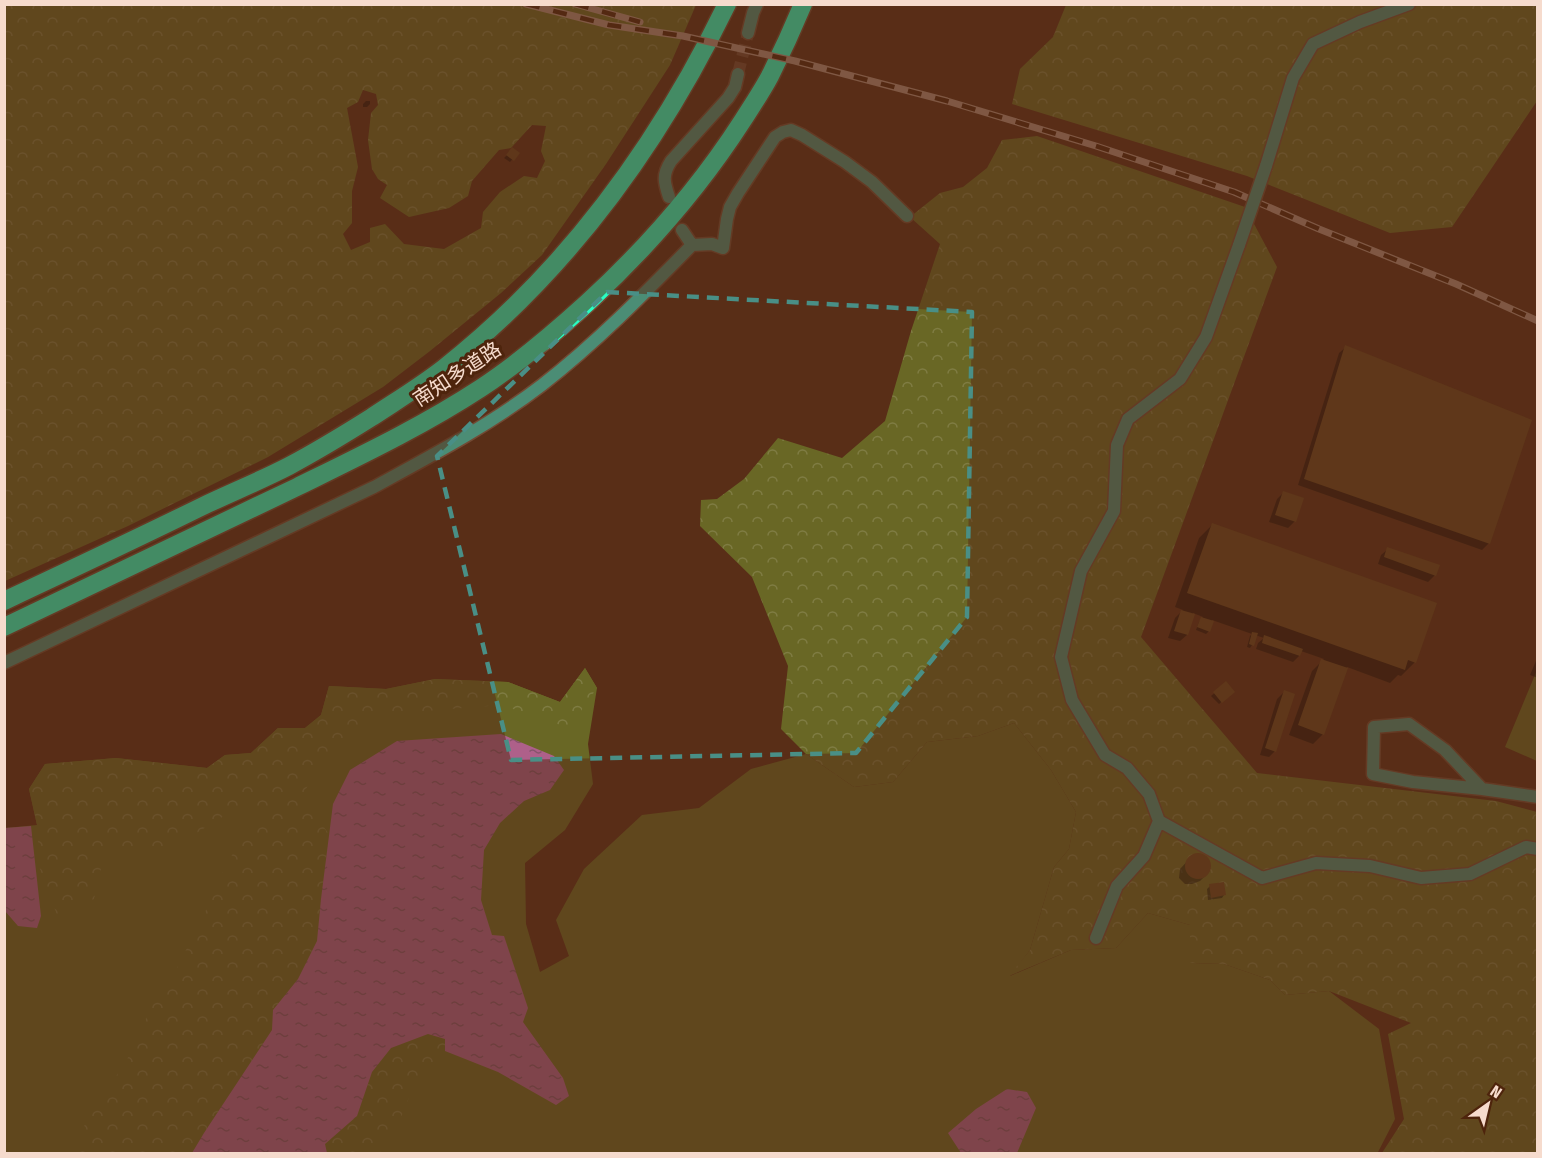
<svg xmlns="http://www.w3.org/2000/svg" width="1542" height="1158" viewBox="0 0 1542 1158" font-family="'Fira Sans Condensed','Noto Sans JP',sans-serif">
<style>
.grass{fill:#696725}
.forest{fill:url(#forest-crowns);fill-rule:evenodd}
.water{fill:url(#water-ripples)}
.shadow{fill:#0007}
.building{fill:#66441d}
.lines{fill:none;stroke-linecap:round;stroke-linejoin:round}
.minor-tunnel{stroke:#714832;stroke-width:12;stroke-dasharray:12 6;stroke-linecap:butt}
.minor-casing{stroke:#724a34;stroke-width:15}
.motorway-casing{stroke:#724a34;stroke-width:21}
.minor{stroke:#4b8d75;stroke-width:12}
.motorway{stroke:#29fcc2;stroke-width:18}
.rail-casing{stroke:#ad8b79;stroke-width:7}
.rail{stroke:#4e240c;stroke-width:4.5;stroke-dasharray:14;stroke-linecap:butt}
.minor-bridge-casing{stroke:#724a34;stroke-width:15;stroke-linecap:butt}
.minor-bridge{stroke:#4b8d75;stroke-width:12}
.marked{fill:none;stroke:#498f86;stroke-width:4.5;stroke-dasharray:12 8;stroke-linejoin:round}
.labels{text-anchor:middle;dominant-baseline:central;stroke-width:6;stroke-linejoin:round;paint-order:stroke}
.street-label{font-size:20px;fill:#f6dbcd;stroke:#4e240c}
</style>
<defs>
<pattern id="forest-crowns" width="20" height="18" patternUnits="userSpaceOnUse" patternTransform="scale(1.5)"><rect width="20" height="18" fill="#696725"/><path d="M2 6a3 3 0 1 1 6 0M12 15a3 3 0 1 1 6 0" fill="none" stroke="#7f7c43"/></pattern>
<pattern id="water-ripples" width="26" height="14" patternUnits="userSpaceOnUse" patternTransform="scale(1.5)"><rect width="26" height="14" fill="#ae608a"/><path d="M2 4q2-2 4 0t4 0M15 11q2-2 4 0t4 0" fill="none" stroke="#86546c"/></pattern>
</defs>
<rect width="100%" height="100%" fill="#592e17"/>
<path class="grass" d="M585,668l12,20 -9,56 5,40 -28,46 -40,33 1,61 14,48 29,-16 -13,-36 28,-51 58,-54 57,-7 52,-39 55,-15 48,33 39,-5 34,-40 51,-6 36,-13 37,47 25,42 -7,37 -15,18 -24,83 -20,26 61,-26 45,-2 32,-35 42,12 1,38 33,1 46,16 15,15 44,-4 50,38 16,90 -18,35h-1372v-326l32,-3 -8,-36 16,-25 71,-6 91,10 18,-13 26,-2 27,-25h27l16,-13 8,-29 57,3 49,-10 73,3 52,20z
M1537,670l1,91h-1l-32,-14z"/>
<path class="forest" d="M4,5h692l-26,60 -64,99 -64,91 -41,38 -71,58 -47,36 -115,70 -140,69 -123,55zM363,90l13,4 2,11 -7,8 -3,27 4,29 6,10 9,6 -7,13 29,19 40,-9 19,-12 4,-15 27,-31 12,-2 21,-23 14,1 -5,25 4,10 -8,17 -13,-2 -24,16 -17,20 -2,16 -37,21 -40,-5 -19,-20 -15,4v14l-19,8 -8,-16 9,-11v-32l6,-24 -11,-59 11,-6z
M1066,5h471v96l-85,126 -62,6 -143,-57 -235,-72 8,-35 33,-32z
M1037,136l208,71 32,60 -136,370 116,136 239,28 41,11v341h-155l22,-34 -16,-85 23,-11 -82,-32 -44,4 -15,-15 -46,-16 -34,-1v-38l-42,-12 -32,35 -45,2 -62,26 21,-26 24,-83 15,-18 7,-37 -25,-42 -37,-47 -36,13 -51,6 -34,40 -39,5 -48,-33 -25,-25 7,-63 -36,-89 -52,-51 1,-26 16,-1 27,-20 34,-41 64,20 43,-37 26,-90 29,-87 -30,-27 30,-24 23,-6 24,-19 15,-28z
M585,668l12,20 -28,40 -68,-23 -113,9 -55,31 -32,52 28,37 -8,65 -4,42 -19,38 -25,31 -1,20 -68,103 -12,20h-122l7,-16 61,-95 16,-47 23,-27 36,-72 13,-31 30,-49 -16,-10 -50,31 -36,14 -38,-6 -13,15 -9,39 -37,16 -17,-46 -3,-44 -8,-36 16,-25 71,-6 91,10 18,-13 26,-2 27,-25h27l16,-13 8,-29 57,3 49,-10 73,3 52,20z
M429,1034l16,5v12l-14,21 -21,23 -11,27 -19,31h-53l-2,-9 32,-28 15,-44 19,-24z"/>
<path class="water" d="M501,734l53,22 10,14 -14,20 -26,11 -24,22 -16,27 -3,50 11,35 12,1 24,72 -5,14 40,56 6,18 -13,9 -58,-33 -53,-21v-12l-17,-5 -37,14 -19,24 -15,44 -32,28 2,9h-135l12,-20 68,-103 1,-20 25,-31 19,-38 4,-42 12,-95 17,-34 47,-29z
M31,826l10,90 -4,12 -19,-2 -13,-15v-83z
M1007,1089l20,3 9,16 -19,45h-56l-13,-20 28,-24z"/>
<path class="shadow" d="M366,101h4v3l-3,3h-4v-3z
M513,149l5,4 -8,9 -6,-4z
M1346,347l143,196 -7,7 -184,-65 41,-132z
M1283,493l12,28 -7,7 -19,-6 8,-23z
M1212,525l203,137 -14,14 -3,-1 -8,8 -43,-16 -24,67 -10,10 -24,-9 23,-64 12,-12 -23,-8 -2,5 -6,6 -37,-13 2,-6 6,-5 -9,-3 -3,10 -2,3 -3,-1 3,-11 2,-2 -40,-14 -3,11 -3,3 -10,-4 3,-8 4,-5 -10,-4 -6,22 -7,6 -12,-3 7,-20 8,-8 -8,-3 24,-69z
M1388,549l47,26 -7,7 -50,-18 3,-9z
M1538,656v22l-8,-3z
M1226,683l7,9 -14,12 -8,-8z
M1284,692l-9,59 -6,6 -9,-2 17,-56z
M1193,855h9l5,4 3,7 -3,8 -7,7 -8,3h-7l-6,-6 1,-9z
M1210,886l14,9 -2,3 -14,2 -1,-11z"/>
<path class="building" d="M512,147l8,6 -6,8 -8,-6z
M1345,345l187,75 -42,124 -186,-65z
M1283,491l21,7 -8,24 -21,-7z
M1212,523l225,80 -21,60 -8,-3 -3,10 -218,-77z
M1387,547l53,18 -4,11 -52,-19z
M1181,610l14,4 -7,21 -14,-4z
M1201,617l13,4 -4,11 -13,-5z
M1252,632l6,1 -4,13 -5,-2z
M1264,635l39,14 -3,7 -38,-13z
M1321,659l27,9 -24,67 -26,-10z
M1226,681l9,11 -13,11 -9,-11z
M1284,690l11,4 -19,58 -11,-4z
M1185 866a13 13 0 1 1 26 0a13 13 0 1 1-26 0Z
M1224,882l2,13 -15,3 -2,-14z"/>
<g class="lines">
<path class="minor-tunnel" d="M738,74l10,-41"/>
<g class="minor-casing">
<path id="minor" d="M748,33l5,-20 4,-9
M1266,166l27,-88 20,-34 47,-22 49,-18
M669,197c-5,-15 -7,-22 2,-36l57,-63 7,-11 3,-13
M682,230l10,15
M1239,245l-33,92 -26,42 -52,40 -11,26 -3,66 -33,60 -20,86 11,43 33,55 22,13 22,26 10,27 103,57 54,-15 54,3 51,12 49,-4 56,-27 12,2
M4,663l370,-176c57,-31 116,-62 168,-102 54,-42 102,-91 150,-140l20,-1 11,4 4,-29 3,-12 8,-14 37,-56 8,-5 8,-2 11,5 43,27 27,20 35,34
M1482,789l-37,-39 -36,-26 -35,3 -1,47 40,8 69,7 56,8
M1096,938l21,-52 27,-30 15,-35"/>
</g>
<g class="motorway-casing">
<path id="motorway" d="M4,601c66,-31 132,-62 197,-94 29,-14 59,-26 88,-41 28,-15 56,-32 83,-49 24,-16 49,-31 72,-49 123,-97 215,-224 283,-364
M4,627c98,-47 196,-93 293,-140 63,-31 126,-61 184,-99 38,-25 73,-55 106,-85 61,-56 111,-113 156,-183 9,-14 19,-29 27,-44 12,-24 23,-48 33,-72"/>
</g>
<use href="#minor" class="minor"/>
<use href="#motorway" class="motorway"/>
<g class="rail-casing">
<path id="rail" d="M526,4l83,21 74,11 112,25 152,40 149,45 138,46 85,37 137,55 82,37
M575,4l65,18"/>
</g>
<use href="#rail" class="rail"/>
<g class="minor-bridge-casing">
<path id="minor-bridge" d="M1239,245l27,-79"/>
</g>
<use href="#minor-bridge" class="minor-bridge"/>
</g>
<path d="M0 0H1542V1158H0ZM607,292l365,20 -5,305 -111,136 -345,7 -74,-304z" fill="#592e17" fill-opacity=".55" fill-rule="evenodd"/>
<path class="marked" d="M607,292l365,20 -5,305 -111,136 -345,7 -74,-304z"/>
<g class="labels">
<g class="street-label">
<text transform="translate(457 374) rotate(-33)">南知多道路</text>
</g>
</g>
<rect width="1542" height="1158" fill="none" stroke="#f6dbcd" stroke-width="12"/>
<g transform="translate(1488 1104) rotate(34)" stroke="#4e240c" stroke-width="4.5" paint-order="stroke">
<path d="M0-4.5L10 22L0 15L-10 22Z" fill="#f6dbcd"/>
<text y="-9" font-size="16" font-weight="bold" text-anchor="middle" fill="#f6dbcd">N</text>
</g>
</svg>
